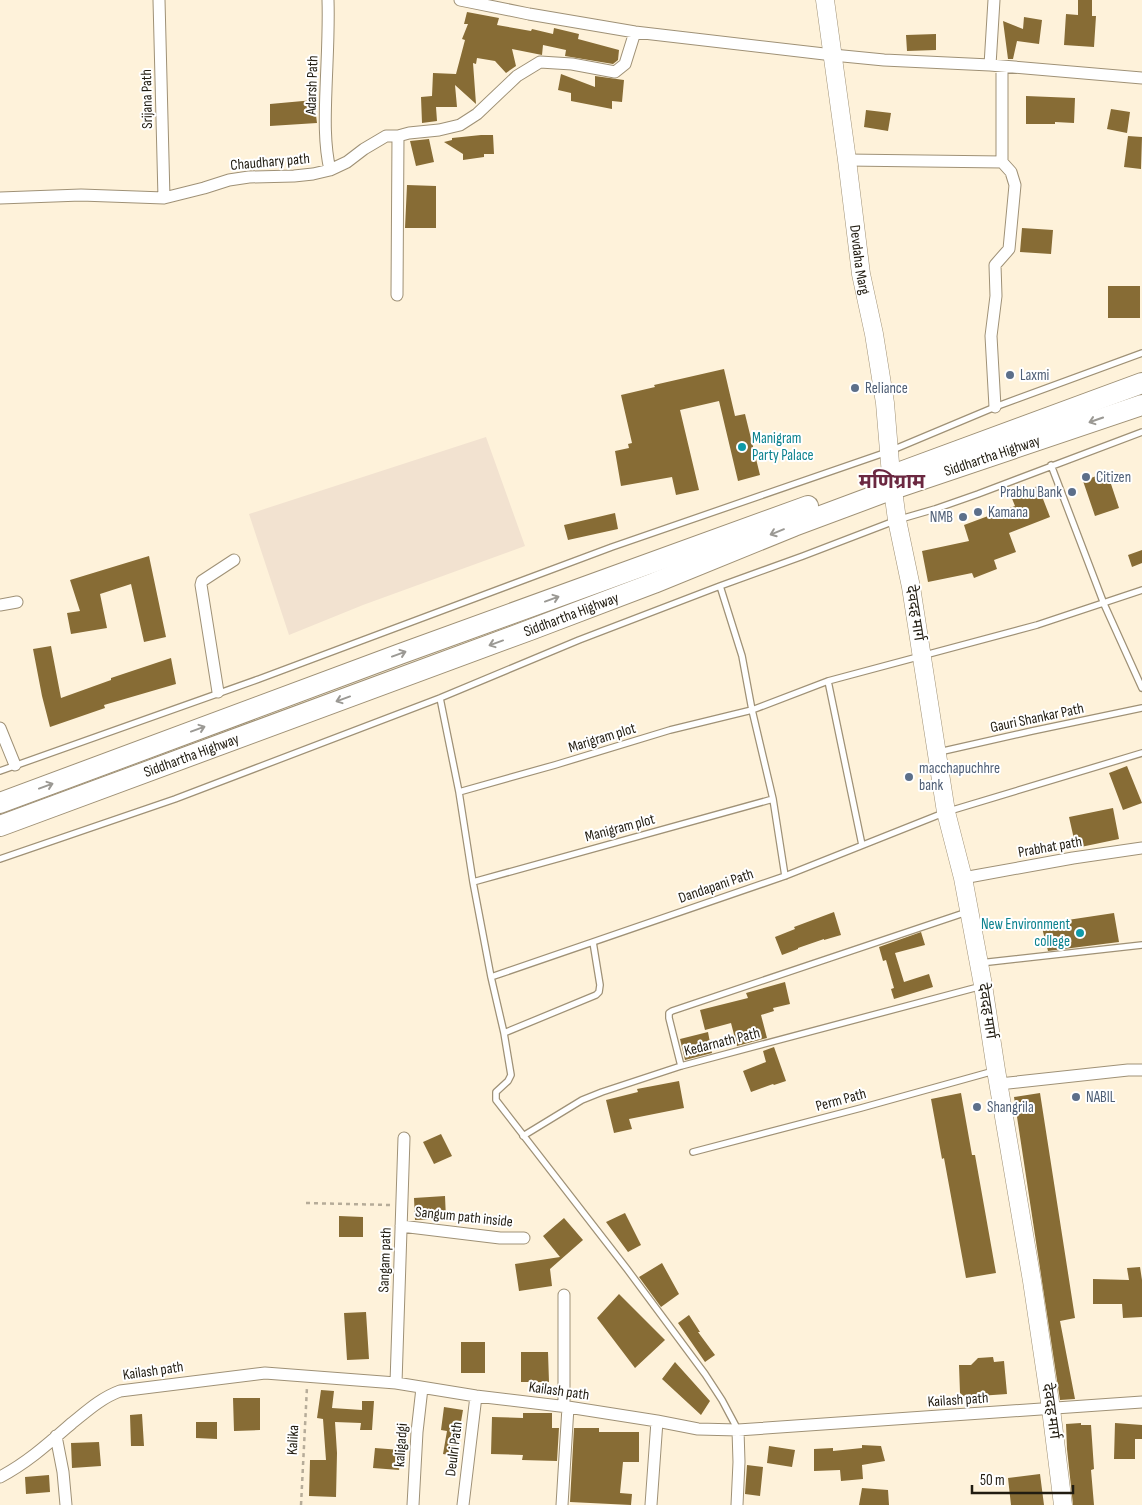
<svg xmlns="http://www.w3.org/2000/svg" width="1142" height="1505" viewBox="0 0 1142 1505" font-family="'Sofia Sans Condensed','Noto Sans Devanagari',sans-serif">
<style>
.commercial{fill:#f2e2d0}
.building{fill:#876c35}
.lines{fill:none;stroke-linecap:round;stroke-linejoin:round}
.lane-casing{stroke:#9f9176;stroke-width:8}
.street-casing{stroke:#9f9176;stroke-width:13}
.primary-casing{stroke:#9f9176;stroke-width:19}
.highway-casing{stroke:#9f9176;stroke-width:22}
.path{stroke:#b6ac99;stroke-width:2.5;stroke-dasharray:4 4;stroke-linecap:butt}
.lane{stroke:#fff;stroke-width:5.5}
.street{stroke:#fff;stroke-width:11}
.primary{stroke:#fff;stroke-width:18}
.highway{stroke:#fff;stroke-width:20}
.oneway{stroke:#9b9994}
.service-dot{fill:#5c6f8a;stroke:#fff;stroke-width:2}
.culture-dot{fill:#0f9aa8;stroke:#fff;stroke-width:2}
.labels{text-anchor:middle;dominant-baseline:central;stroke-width:4;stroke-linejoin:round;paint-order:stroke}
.street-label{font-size:15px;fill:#211c11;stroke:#fff}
.service-label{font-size:15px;fill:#4e5e75;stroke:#fff;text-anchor:start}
.culture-label{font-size:15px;fill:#0d838f;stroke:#fff;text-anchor:start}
.district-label{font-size:20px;font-weight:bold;fill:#6b2841;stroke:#fff}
</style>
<rect width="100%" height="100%" fill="#fef2da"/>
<path class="commercial" d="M486,437l39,109 -162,59 -74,30 -40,-121z"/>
<path class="building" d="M1078,0h14v16h4l-2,31 -30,-2 2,-31 12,1z
M467,12l32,6 -2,7 34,6 1,-2 21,5 1,-6 25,6 -1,5 41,11 -1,10 -5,4 -48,-8 1,-6 -23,-5 -1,10 -30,-6 4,17 -10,7 -11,-12 -18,-3 -1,6 -3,-1 3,41 -21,-19 2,22h-21l1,14 -15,2 -1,-26 11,-1 1,-23 23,1 9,-34 -3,-1 6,-15h-4z
M1024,17l18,3 -3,24 -22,-3 -4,18h-5l-5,-38 20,8z
M936,34v16l-29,1 -1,-16z
M561,74l34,13v-11l29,4 -2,22 -10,-1v8l-41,-8v-8l-13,-3z
M1026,96l49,2 -1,25 -19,-1v2h-29z
M314,100l3,23 -47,3v-22z
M1111,109l19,3 -3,21 -20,-4z
M866,110l25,3 -3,18 -24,-4z
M481,135h12l1,19h-10v3l-21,3v-6l-19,-12 8,-2v-2z
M1128,136l14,1 -1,32 -17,-2z
M429,139l5,23 -18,4 -6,-25z
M407,185l29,1v42h-31z
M1022,228l31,2 -2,24 -31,-2z
M1108,286h32v32h-32z
M724,369l11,47 10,-2 15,61 -22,6 -19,-80 -39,9 19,80 -23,5 -4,-18 -51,9 -6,-35 14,-3 -1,-4 4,-1 -11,-48 34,-8 -1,-2z
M1107,472l12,36 -24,8 -12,-35z
M1038,486l12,31 -41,16 7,19 -22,8 3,9 -23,9 -2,-5 -44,9 -6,-31 47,-10 -5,-16 51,-19 -4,-10z
M615,513l3,16 -50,11 -4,-15z
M1142,550v13l-10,4 -4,-12z
M149,556l17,81 -22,5 -13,-58 -31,10 7,34 -36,6 -4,-21 13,-2 -10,-31z
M51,646l10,52 50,-18v-2l60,-20 5,26 -72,21 1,3 -55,19 -8,-31 -9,-47z
M1127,766l15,37 -19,7 -14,-37z
M1113,808l6,31 -43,9 -7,-31z
M834,912l7,23 -17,5v-1l-26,9v1l-16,6 -7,-18 20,-8 -1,-2z
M1114,913l5,29 -71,9 -7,-27z
M921,932l4,13 -30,8 9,29 25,-8 4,13 -39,12 -3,-10 3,-1 -8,-28 -3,1 -4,-14z
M785,982l5,22 -17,4 1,3 -13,4 6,23 -30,8 -6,-23 -26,7 -5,-20 48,-12 -2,-5z
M708,1032l4,21 -27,7 -5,-21z
M774,1047l12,34 -12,4 -1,-1 -22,8 -8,-21 23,-9 -3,-11z
M679,1081l5,27 -55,11 3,10 -18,4 -8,-33 32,-8 -1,-3z
M961,1093l11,62h3l21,118 -30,5 -22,-120 -2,1 -11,-60z
M1040,1093l35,225 -15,3 15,78 -15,1 -46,-303z
M441,1134l11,22 -18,8 -11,-22z
M445,1196l1,23 -31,1 -1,-22z
M625,1213l16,32 -13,7 -22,-30z
M339,1216l24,1v20h-24z
M564,1218l19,22 -33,29 2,17 -33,5 -4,-27 45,-7 -17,-21z
M662,1263l17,31 -18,13 -22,-30z
M1140,1267l2,13v37l-19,1 -1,-14h-29v-25l36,1 -2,-12z
M619,1294l46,46 -30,28 -38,-50z
M366,1312l3,47 -22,1 -3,-47z
M689,1315l11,17h-2l17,23 -10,7 -27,-39z
M461,1342h24v31h-24z
M521,1352h27l1,30h-28z
M993,1357l1,5 10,-1 3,33 -42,3 -5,-4 -1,-28h12l7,-7z
M675,1362l35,39 -9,14 -39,-36z
M321,1390l13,1 -2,17 30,2v-9h12l-2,29h-12l1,-7 -26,-1 2,31 -1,44 -27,-1 1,-36h16l-3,-41 -6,-1z
M233,1398h27v32l-26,1z
M444,1407l19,3 -8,46 -12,-2 4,-23 -6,-1z
M523,1413h29v15h7l-2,33 -35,-1 1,-5 -32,-1 1,-37 31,1z
M142,1414l2,32h-13l-1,-31z
M196,1422h21v17l-21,-1z
M1081,1423v2h10l3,44 -3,1 3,35h-21l-6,-56 -1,-25z
M1115,1423l27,2v14h-7v20h-21z
M574,1428h25v4h40v30h-16l-3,31 12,1 -1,11 -61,-3z
M99,1442l2,24 -29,2 -1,-25z
M862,1445l19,1 4,15 -23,4 1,14 -22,2 -1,-11 -26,1v-22l19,-1v3l29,-3z
M769,1446l26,4 -3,17 -25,-4z
M375,1448l26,2 -2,20 -26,-2z
M747,1465l16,2 -3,29 -15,-2z
M1040,1474l4,31h-33l-3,-27z
M49,1475l1,17 -24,2 -1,-17z
M862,1488l26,2 1,15h-30z"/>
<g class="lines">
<g class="lane-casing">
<path id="lane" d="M1051,465l53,139 38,84
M720,586l22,70 10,54 21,89 12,77
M828,681l34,164
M440,698l19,94 14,90 18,95 13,56 7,42 -3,6 -12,11v8l131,169 78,105 17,26 16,30
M939,752l93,-21 110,-23
M0,771l259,-92 353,-132 278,-96 105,-44 147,-54
M459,792l96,-27 115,-35 82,-20 76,-29 209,-56 105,-35
M0,859l175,-60 265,-101 139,-58 141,-54 83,-30 94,-36 38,-11 43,-15 164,-62
M473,882l300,-83
M980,963l162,-18
M491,977l294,-101 161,-64 196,-59
M504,1033l92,-38 3,-3 1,-7 -7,-43
M681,1066l-12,-48v-5l3,-2 295,-99
M523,1136l59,-36 20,-8 79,-26 301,-80
M693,1152l168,-44 133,-37"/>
</g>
<g class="street-casing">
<path id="street" d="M159,0l5,198
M328,0c1,30 -1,59 -2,89 -1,27 -2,55 4,81
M460,0l69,14 106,18 198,23 51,5 106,5 152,13
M990,65l4,-65
M1002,67v95
M847,160l155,2 9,10 4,13 -6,64 -14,16 1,31 -5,40 4,71
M0,198l81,-3 83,3 40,-10 25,-8 20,-3 45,-1 19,-2 17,-4 17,-8 17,-13 22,-13h12l11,-3 30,-3 21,-5 17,-11 40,-38 23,-14 32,2 43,8 10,-8 10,-32
M397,295l1,-159
M0,605l17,-3
M218,692l-17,-107 1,-4 32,-21
M0,728l15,37
M963,878l110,-20 69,-10
M999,1084l129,-14h14
M401,1226l99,12h24
M396,1383l8,-245
M564,1407v-112
M56,1436l7,36 3,33
M0,1477c27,-14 49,-34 72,-54 15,-12 29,-25 48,-32l145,-18 131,10 80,13 92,11 89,14 41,8 40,1 404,-28
M413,1505l4,-73 5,-44
M463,1505l13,-109
M562,1505l6,-98
M651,1505l6,-84
M737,1505l2,-43 -1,-32"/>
</g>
<g class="primary-casing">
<g id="primary">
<path id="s1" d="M825,0l22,160 14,114 13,60 11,69 6,72 6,45 14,67 35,225 17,66 20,107 13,85 36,211 19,128 12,96"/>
</g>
</g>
<g class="highway-casing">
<g id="highway">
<path d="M879,480l263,-97"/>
<path d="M0,803l400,-149 408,-148"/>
<path id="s2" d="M0,826l530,-196 124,-47 140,-57 99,-37 249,-84"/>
</g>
</g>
<path class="path" d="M306,1203l84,2
M301,1505l6,-118"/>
<use href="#lane" class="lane"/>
<use href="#street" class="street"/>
<use href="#primary" class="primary"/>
<use href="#highway" class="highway"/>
</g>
<defs><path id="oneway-shaft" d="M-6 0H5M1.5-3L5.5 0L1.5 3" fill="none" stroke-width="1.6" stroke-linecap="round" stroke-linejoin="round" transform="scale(1.25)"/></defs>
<g class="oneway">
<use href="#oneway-shaft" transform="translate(1096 420) rotate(161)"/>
<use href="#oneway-shaft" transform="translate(777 532) rotate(158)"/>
<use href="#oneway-shaft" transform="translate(552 599) rotate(-20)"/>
<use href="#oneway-shaft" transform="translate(496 643) rotate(160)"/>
<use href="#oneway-shaft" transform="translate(399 654) rotate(-20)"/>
<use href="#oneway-shaft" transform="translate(343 699) rotate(160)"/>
<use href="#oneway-shaft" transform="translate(198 729) rotate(-20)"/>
<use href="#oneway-shaft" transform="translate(46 786) rotate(-20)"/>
</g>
<g class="service-dot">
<circle cx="1010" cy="375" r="5"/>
<circle cx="855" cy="388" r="5"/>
<circle cx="1086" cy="477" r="5"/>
<circle cx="1072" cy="492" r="5"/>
<circle cx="978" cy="512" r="5"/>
<circle cx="963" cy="517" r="5"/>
<circle cx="909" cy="777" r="5"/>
<circle cx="1076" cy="1097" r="5"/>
<circle cx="977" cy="1107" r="5"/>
</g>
<g class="culture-dot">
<circle cx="742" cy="447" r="5"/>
<circle cx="1080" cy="933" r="5"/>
</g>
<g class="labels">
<g class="street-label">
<text transform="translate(312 85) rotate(-88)">Adarsh Path</text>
<text transform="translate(147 99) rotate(-91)">Srijana Path</text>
<text transform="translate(270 162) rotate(-5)">Chaudhary path</text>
<text stroke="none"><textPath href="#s1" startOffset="262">Devdaha Marg</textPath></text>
<text stroke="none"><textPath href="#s2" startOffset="1059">Siddhartha Highway</textPath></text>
<text transform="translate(915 613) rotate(81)">देवदह मार्ग</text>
<text stroke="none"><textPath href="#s2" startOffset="609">Siddhartha Highway</textPath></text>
<text transform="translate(1037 718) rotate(-12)">Gauri Shankar Path</text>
<text transform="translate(602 738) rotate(-17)">Marigram plot</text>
<text stroke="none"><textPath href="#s2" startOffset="204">Siddhartha Highway</textPath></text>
<text transform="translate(620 828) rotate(-15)">Manigram plot</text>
<text transform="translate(1050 847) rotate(-10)">Prabhat path</text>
<text transform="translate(716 886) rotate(-19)">Dandapani Path</text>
<text transform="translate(987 1011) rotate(81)">देवदह मार्ग</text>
<text transform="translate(722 1042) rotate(-14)">Kedarnath Path</text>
<text transform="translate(841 1100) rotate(-15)">Perm Path</text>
<text transform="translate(464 1217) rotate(6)">Sangum path inside</text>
<text transform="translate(385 1260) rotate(-88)">Sangam path</text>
<text transform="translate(153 1371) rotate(-8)">Kailash path</text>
<text transform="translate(559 1391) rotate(8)">Kailash path</text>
<text transform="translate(958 1400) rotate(-4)">Kailash path</text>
<text transform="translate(1051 1411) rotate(82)">देवदह मार्ग</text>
<text transform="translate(293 1440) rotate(-87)">Kalika</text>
<text transform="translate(401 1445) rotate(-86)">kaligadgi</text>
<text transform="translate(454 1449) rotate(-83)">Deulri Path</text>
</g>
<g class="service-label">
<text x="1020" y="375">Laxmi</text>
<text x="865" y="388">Reliance</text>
<text x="1096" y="477">Citizen</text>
<text x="1062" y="492" text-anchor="end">Prabhu Bank</text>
<text x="988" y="512">Kamana</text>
<text x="953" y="517" text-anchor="end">NMB</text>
<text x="919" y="768">macchapuchhre<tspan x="919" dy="17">bank</tspan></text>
<text x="1086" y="1097">NABIL</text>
<text x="987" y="1107">Shangrila</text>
</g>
<g class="culture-label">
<text x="752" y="438">Manigram<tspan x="752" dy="17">Party Palace</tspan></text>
<text x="1070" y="924" text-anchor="end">New Environment<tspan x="1070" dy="17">college</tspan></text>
</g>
<g class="district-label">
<text x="892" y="482">मणिग्राम</text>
</g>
</g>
<path d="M972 1485v8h101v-8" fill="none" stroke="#211c11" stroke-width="2.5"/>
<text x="980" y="1485" font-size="15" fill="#211c11" stroke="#ffffff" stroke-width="4" paint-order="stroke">50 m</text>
</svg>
